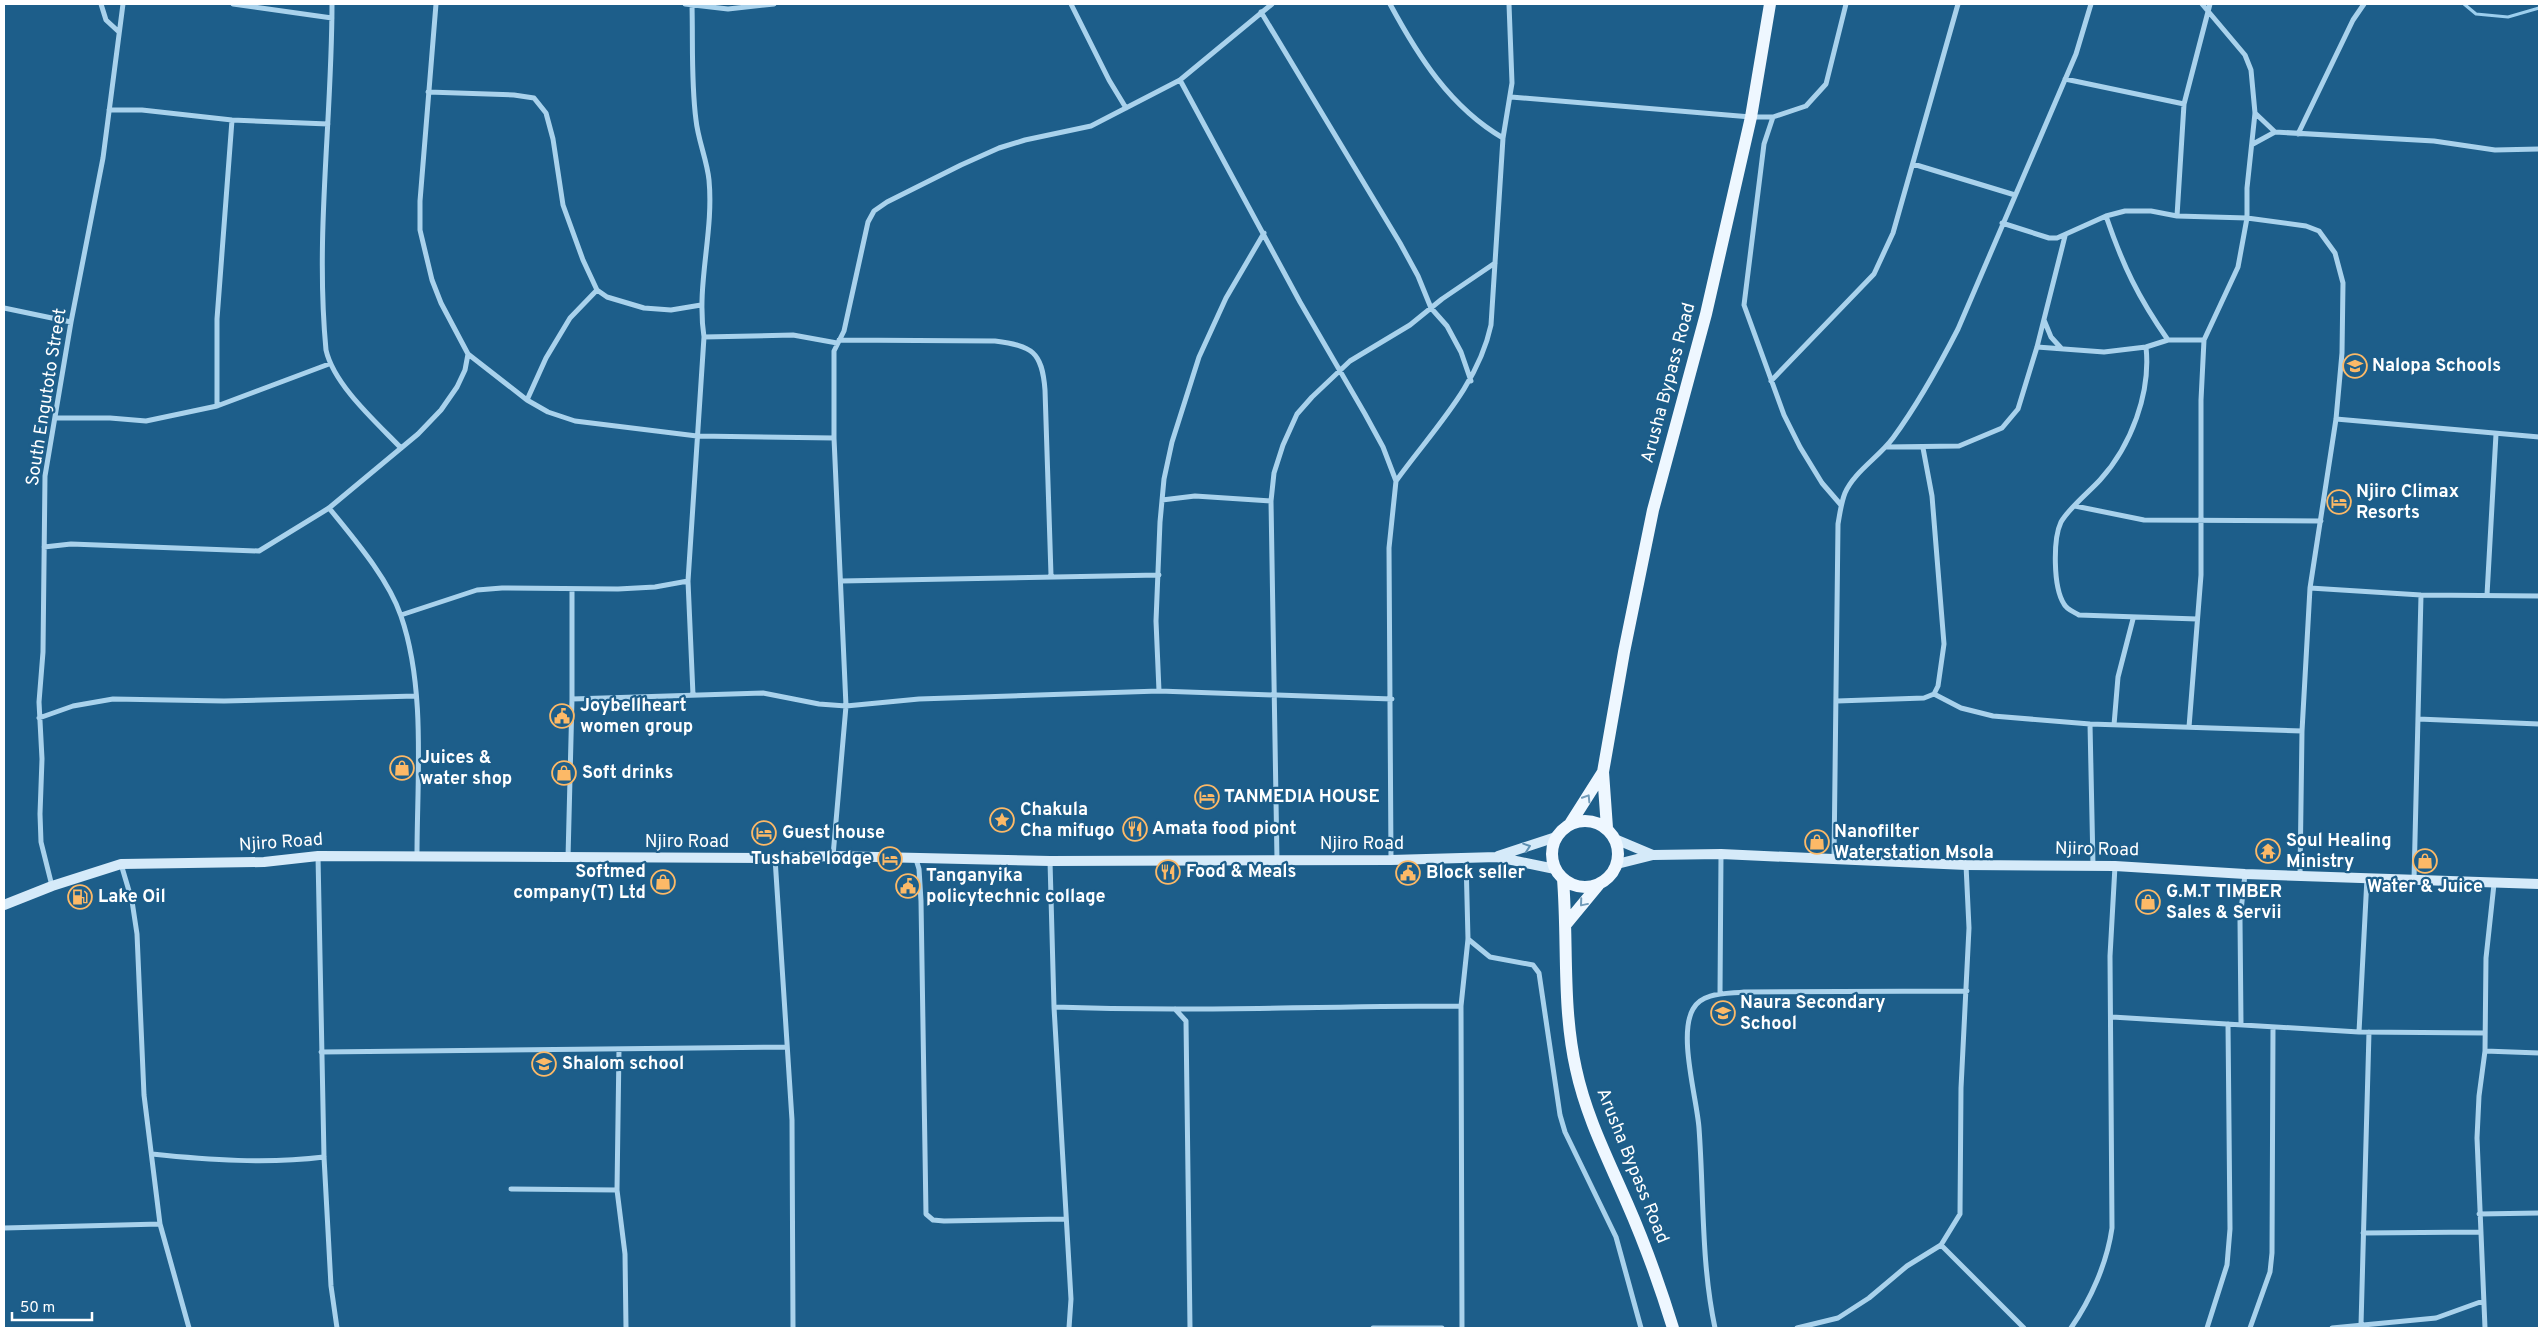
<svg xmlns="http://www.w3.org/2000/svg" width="2543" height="1332" viewBox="0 0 2543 1332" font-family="Overpass,sans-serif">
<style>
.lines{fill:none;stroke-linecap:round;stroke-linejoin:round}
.stream{stroke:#9ccfee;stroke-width:3}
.street{stroke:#a9d2ec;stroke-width:5}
.secondary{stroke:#d5eaf9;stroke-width:10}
.primary{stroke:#eef7ff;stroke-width:12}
.oneway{stroke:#719bb9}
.oneway2{stroke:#5d8fb1}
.labels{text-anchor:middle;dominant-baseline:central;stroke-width:4.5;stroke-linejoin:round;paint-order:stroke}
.poi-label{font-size:18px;font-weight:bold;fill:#fff;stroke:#1d5e8a;text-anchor:start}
.street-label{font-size:18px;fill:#fff;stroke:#1d5e8a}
</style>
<rect width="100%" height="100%" fill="#1d5e8a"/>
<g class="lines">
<path class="stream" d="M2464,4l12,10 32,3 31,-9"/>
<path class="street" d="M101,4l5,16 13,12
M233,4l99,14
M332,4c0,115 -17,231 -6,346 8,35 50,72 75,98
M685,4l43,5 46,-5
M1071,4l38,76 17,28
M1390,4c28,52 60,103 113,134
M692,5c1,38 -1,77 4,115 2,20 11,40 13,60 5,53 -13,104 -5,157l-16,244 5,114
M1261,12l139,231 18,33 13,32 16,18 14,26 10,29
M2065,79l119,25
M1180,80l120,222 65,112 18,33 13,34 -7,67 2,312
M428,92l86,3 20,3 12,15 7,26 10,66 20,55 14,30 10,7 37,11 27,2 30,-5
M1511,97l240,20h22l33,-11 20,-22 20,-80
M109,110h33l90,10 96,4
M2255,113l20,19
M1773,117l-9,27 -20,161 40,110 16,32 22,36 19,22
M2298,134l55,-114 11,-16
M2253,144l22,-12 159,9 61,9 44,-1
M1913,164l102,31
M2106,216c17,50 32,81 62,124
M2177,216l7,-112 26,-100
M2002,223l47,15h8l49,-22 19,-5h26l26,5 70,2 59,8 13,5 16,22 8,30 -1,70 -6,66 -26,169 -8,143 -2,145
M4,308l67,14
M2044,320l7,17 10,11
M704,337l89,-2 44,8
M839,340l156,1c37,5 47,10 50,49l6,185
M2037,347l67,5 42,-5 22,-7h36
M2146,347c5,46 -15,99 -46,133 -11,12 -31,28 -39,42 -8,17 -8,65 3,82 2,5 10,8 15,11l118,4
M468,354l59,46 21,12 27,9 122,15 137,2
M1771,381l103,-107 19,-41 65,-229
M527,400l19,-42 24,-40 27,-28
M217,406v-87l15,-199
M55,418h55l36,3 71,-15 112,-42
M2336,419l203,18
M1886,447l73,-1 43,-18 16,-19 19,-62 28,-111
M1396,481c35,-49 82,-95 95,-156l12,-187 9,-55 -3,-79
M1162,500l33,-4 76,5
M2075,506l69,14 177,1
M329,508c25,31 59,70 72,108 25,72 16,164 16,239
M44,547l27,-3 188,7 70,-43 89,-74 23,-24 16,-23 8,-17 3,-16 -27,-51 -9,-23 -12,-50v-29l16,-197
M841,581l318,-6
M2310,588l111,7 118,1
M2487,595l9,-161
M401,615l76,-25 25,-2 116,1 37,-2 33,-6
M1159,691l-3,-70 4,-99 4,-43 8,-37 27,-85 27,-59 38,-65
M1934,694l27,14 32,8 97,8 212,7
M572,699l191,-6 56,11 27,2 73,-7 240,-8 233,8
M1837,701l87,-3 10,-4 4,-8 6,-42 -12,-148 -9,-48
M39,718l34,-12 40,-7 111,2 192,-5
M2418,719l121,5
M2090,724l3,141
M2114,725l4,-48 15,-58
M2189,727l12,-152v-175l3,-60 34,-73 9,-49v-30l8,-75 -4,-43 -6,-15 -43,-51
M318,856l6,301 7,129 6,42
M833,856l13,-150 -12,-268v-87l10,-20 24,-109 6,-11 13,-9 74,-37 38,-17 26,-8 66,-14 89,-46 92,-76
M915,856l4,13 2,32 5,313 7,6 11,1 122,-2
M568,858l4,-159v-109
M775,858l17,262 1,208
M1834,859l4,-335c2,-11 3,-21 7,-31 9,-21 34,-36 48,-55 25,-34 46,-72 65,-109l118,-275 15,-50
M1277,860l-6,-359 3,-28 9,-28 14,-31 15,-17 38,-36 60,-36 32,-26 53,-36
M1050,861l4,146 17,292 -2,29
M121,864l11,37 5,33 7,161 16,129 29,104
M2414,880l7,-285
M52,886l-11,-44 -1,-28 2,-55 -3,-57 4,-50 2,-176 26,-154 32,-164 20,-154
M1468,939l22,18 43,8 6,8 21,142 5,17 51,105 25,91
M1720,994l1,-140
M1054,1007c136,5 271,-1 407,-1
M1175,1009l11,12 4,307
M2112,1017l247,15 126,1
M2241,1024l-1,-104 5,-46
M2359,1032l8,-154
M619,1049l-2,141 8,64 1,74
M2485,1051l54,2
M321,1052l464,-5
M152,1154c57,6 115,10 172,3
M511,1189l106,1
M2479,1214l60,-1
M4,1228l156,-4
M2363,1233l117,-1
M1941,1245l83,83
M2361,1325l8,-293
M1373,1328h69
M1462,1328l-1,-322 7,-67 -2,-80
M1715,1328c-14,-66 -11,-132 -16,-200 -2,-29 -21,-93 -6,-119 9,-17 34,-15 51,-17l223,-1
M1797,1328l41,-10 31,-20 38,-32 34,-21 19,-31 1,-126 8,-160 -3,-63
M2071,1328c20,-29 36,-65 41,-100l-2,-272 5,-90
M2207,1328l20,-63 3,-36 -2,-205
M2250,1328l20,-56 2,-19 1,-226
M2332,1328l104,-10 47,-17
M2485,1328l-8,-190 2,-42 6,-45 1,-93 8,-74"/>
<path class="secondary" d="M1615,839l38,16
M1498,856l58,-19
M1617,864l36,-9 68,-1 245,11 149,1 130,8 294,10
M4,905l48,-19 69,-22 143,-2 54,-6 457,2 58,-2 217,5 341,-1 106,-3 58,12"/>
<path class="primary" d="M1552 854a33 33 0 1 1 66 0a33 33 0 1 1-66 0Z
M1570,824l33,-52
M1607,828l-4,-56 21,-120 29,-142 53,-196 45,-197 19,-113
M1563,879c5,63 -1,128 13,190 10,47 32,90 51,134 18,41 33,83 46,125
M1567,923l33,-40"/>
</g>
<defs><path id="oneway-chevron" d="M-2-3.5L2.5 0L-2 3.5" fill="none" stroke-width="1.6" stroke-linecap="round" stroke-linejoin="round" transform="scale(1.25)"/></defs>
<g class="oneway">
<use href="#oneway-chevron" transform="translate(1587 798) rotate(-58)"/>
<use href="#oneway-chevron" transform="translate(1583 903) rotate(130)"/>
</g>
<use class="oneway2" href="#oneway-chevron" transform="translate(1527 847) rotate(-19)"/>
<defs>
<g id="school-ring" transform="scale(1.25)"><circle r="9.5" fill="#1d5e8a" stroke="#fcb967" stroke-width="1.5"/><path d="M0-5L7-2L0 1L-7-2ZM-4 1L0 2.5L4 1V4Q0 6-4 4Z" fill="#fcb967"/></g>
<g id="hotel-ring" transform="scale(1.25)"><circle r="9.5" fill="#1d5e8a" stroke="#fcb967" stroke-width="1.5"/><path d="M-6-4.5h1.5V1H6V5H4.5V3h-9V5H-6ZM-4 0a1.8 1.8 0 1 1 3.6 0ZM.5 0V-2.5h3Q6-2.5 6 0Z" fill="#fcb967"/></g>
<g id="civic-ring" transform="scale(1.25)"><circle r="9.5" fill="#1d5e8a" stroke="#fcb967" stroke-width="1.5"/><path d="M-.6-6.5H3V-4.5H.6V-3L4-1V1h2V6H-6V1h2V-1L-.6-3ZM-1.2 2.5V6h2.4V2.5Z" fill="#fcb967"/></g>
<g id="shop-ring" transform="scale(1.25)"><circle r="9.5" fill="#1d5e8a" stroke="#fcb967" stroke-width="1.5"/><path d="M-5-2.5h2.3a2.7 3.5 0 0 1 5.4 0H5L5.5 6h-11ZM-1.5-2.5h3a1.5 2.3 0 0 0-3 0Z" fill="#fcb967"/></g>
<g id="sight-ring" transform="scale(1.25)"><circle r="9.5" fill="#1d5e8a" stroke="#fcb967" stroke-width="1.5"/><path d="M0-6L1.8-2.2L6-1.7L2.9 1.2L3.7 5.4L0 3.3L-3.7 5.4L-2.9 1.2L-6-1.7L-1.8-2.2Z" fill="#fcb967"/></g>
<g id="restaurant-ring" transform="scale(1.25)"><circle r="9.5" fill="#1d5e8a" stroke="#fcb967" stroke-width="1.5"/><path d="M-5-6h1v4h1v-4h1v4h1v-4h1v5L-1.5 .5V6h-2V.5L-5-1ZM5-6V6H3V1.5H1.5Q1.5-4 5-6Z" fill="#fcb967"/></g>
<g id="temple-ring" transform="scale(1.25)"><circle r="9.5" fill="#1d5e8a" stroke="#fcb967" stroke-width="1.5"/><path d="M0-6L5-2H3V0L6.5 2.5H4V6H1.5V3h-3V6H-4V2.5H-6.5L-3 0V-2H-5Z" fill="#fcb967"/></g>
<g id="fuel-ring" transform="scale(1.25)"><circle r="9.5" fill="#1d5e8a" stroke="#fcb967" stroke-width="1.5"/><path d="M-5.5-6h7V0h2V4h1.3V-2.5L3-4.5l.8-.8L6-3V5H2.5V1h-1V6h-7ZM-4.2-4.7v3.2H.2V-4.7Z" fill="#fcb967"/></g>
</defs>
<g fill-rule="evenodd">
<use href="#school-ring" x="2355" y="366"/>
<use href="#hotel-ring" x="2339" y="502"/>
<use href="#civic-ring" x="562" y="716"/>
<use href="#shop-ring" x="402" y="768"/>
<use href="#shop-ring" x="564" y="773"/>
<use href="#hotel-ring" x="1207" y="797"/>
<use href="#sight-ring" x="1002" y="820"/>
<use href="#restaurant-ring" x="1135" y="829"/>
<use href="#hotel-ring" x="764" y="833"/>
<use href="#shop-ring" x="1817" y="842"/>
<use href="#temple-ring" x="2268" y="851"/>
<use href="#hotel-ring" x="890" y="859"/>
<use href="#shop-ring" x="2425" y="861"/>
<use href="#restaurant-ring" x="1168" y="872"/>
<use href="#civic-ring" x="1408" y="873"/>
<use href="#shop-ring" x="663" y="882"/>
<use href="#civic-ring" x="908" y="886"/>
<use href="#fuel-ring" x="80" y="897"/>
<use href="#shop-ring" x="2148" y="902"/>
<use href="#school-ring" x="1723" y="1013"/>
<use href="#school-ring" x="544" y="1064"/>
</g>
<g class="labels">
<g class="poi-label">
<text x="2372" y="366">Nalopa Schools</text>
<text x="2356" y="492">Njiro Climax<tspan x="2356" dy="21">Resorts</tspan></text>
<text x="580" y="706">Joybellheart<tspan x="580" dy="21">women group</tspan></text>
<text x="420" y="758">Juices &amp;<tspan x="420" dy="21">water shop</tspan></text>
<text x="582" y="773">Soft drinks</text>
<text x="1224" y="797">TANMEDIA HOUSE</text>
<text x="1020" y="810">Chakula<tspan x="1020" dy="21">Cha mifugo</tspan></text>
<text x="1152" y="829">Amata food piont</text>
<text x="1834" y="832">Nanofilter<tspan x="1834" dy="21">Waterstation Msola</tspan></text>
<text x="782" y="833">Guest house</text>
<text x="2286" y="841">Soul Healing<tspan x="2286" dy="21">Ministry</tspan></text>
<text x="872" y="859" text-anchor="end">Tushabe lodge</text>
<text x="646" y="872" text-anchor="end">Softmed<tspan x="646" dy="21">company(T) Ltd</tspan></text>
<text x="1186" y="872">Food &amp; Meals</text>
<text x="1426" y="873">Block seller</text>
<text x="926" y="876">Tanganyika<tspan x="926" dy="21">policytechnic collage</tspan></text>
<text x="2425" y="887" text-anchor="middle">Water &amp; Juice</text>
<text x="2166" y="892">G.M.T TIMBER<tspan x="2166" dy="21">Sales &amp; Servii</tspan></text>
<text x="98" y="897">Lake Oil</text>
<text x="1740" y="1003">Naura Secondary<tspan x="1740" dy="21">School</tspan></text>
<text x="562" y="1064">Shalom school</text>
</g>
<g class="street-label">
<text transform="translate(1669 383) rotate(-75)">Arusha Bypass Road</text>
<text transform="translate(47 397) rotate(-81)">South Engutoto Street</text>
<text x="687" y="842">Njiro Road</text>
<text transform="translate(281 843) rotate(-4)">Njiro Road</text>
<text x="1362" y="844">Njiro Road</text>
<text transform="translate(2097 850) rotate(1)">Njiro Road</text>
<text transform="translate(1632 1166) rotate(68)">Arusha Bypass Road</text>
</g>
</g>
<rect width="2543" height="1332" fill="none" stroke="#ffffff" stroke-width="10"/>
<path d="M12 1312v8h80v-8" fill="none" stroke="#ffffff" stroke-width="2.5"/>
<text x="20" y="1312" font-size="15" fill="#ffffff" stroke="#1d5e8a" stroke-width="4" paint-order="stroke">50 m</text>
</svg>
